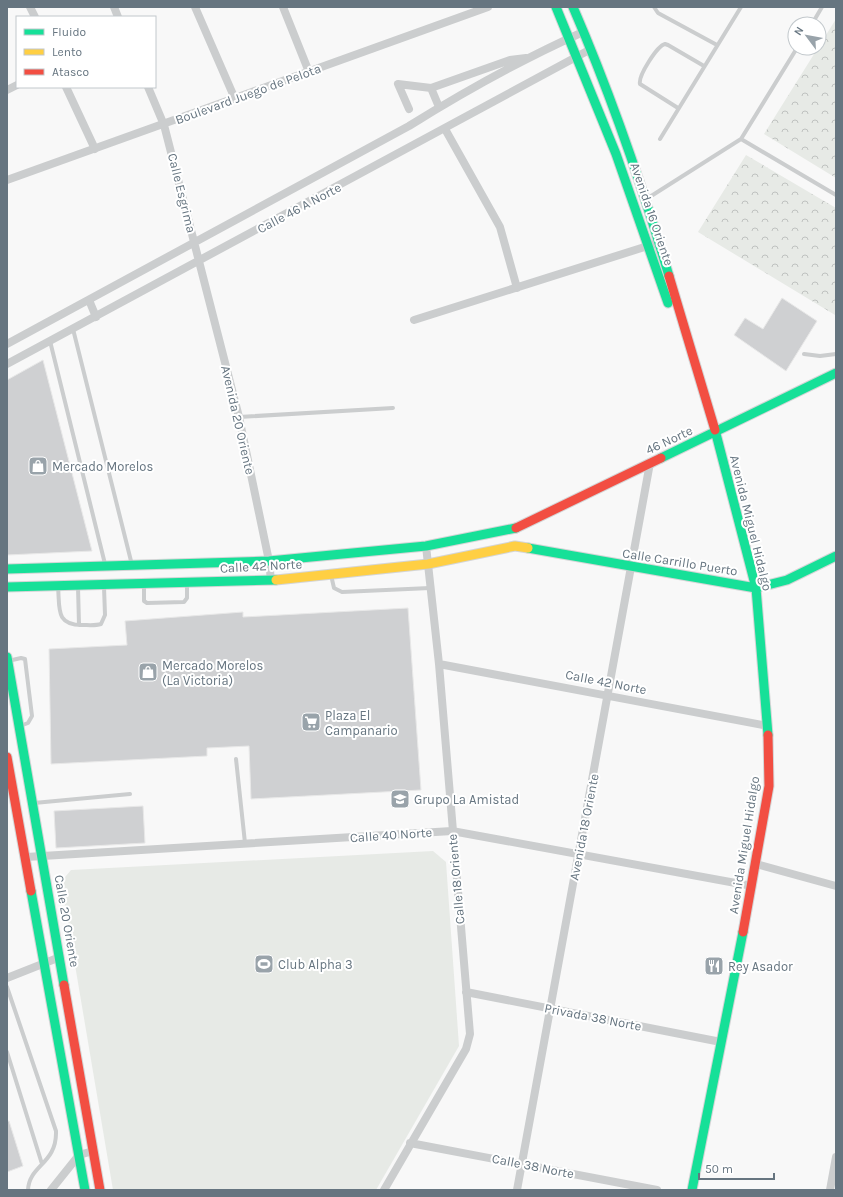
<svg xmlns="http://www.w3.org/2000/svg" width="843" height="1197" viewBox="0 0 843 1197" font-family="Karla,sans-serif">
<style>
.grass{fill:#e7eae6}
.park{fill:url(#park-crowns)}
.building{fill:#cfd0d2;stroke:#e8e8e8}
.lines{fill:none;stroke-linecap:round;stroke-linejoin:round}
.fast-casing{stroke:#d4d5d6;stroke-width:11}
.slow-casing{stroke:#d4d5d6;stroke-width:11}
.jam-casing{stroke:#d4d5d6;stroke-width:11}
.lane{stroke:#cbcdce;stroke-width:4}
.street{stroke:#cbcdce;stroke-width:8}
.fast{stroke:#16e098;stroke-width:9}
.slow{stroke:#ffcf43;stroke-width:9}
.jam{stroke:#f24e42;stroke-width:9}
.labels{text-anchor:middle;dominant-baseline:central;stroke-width:4;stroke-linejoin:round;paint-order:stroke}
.street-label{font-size:13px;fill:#667580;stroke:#fff}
.poi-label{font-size:13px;fill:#667580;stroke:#fff;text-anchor:start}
</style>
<defs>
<pattern id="park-crowns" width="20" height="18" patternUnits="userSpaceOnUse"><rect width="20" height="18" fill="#e7eae6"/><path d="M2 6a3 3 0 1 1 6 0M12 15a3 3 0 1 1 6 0" fill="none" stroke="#bfc2c0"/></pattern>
</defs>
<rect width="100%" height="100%" fill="#f8f8f8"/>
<path class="grass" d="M433,851l13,11 13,184 -83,144h-263l-52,-308 10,-12z"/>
<path class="park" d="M836,19v159l-72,-44z
M746,155l90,53 -1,107 -137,-83z"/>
<path class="building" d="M782,298l35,23 -31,50 -52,-36 11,-17 18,11z
M43,360l49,191 -85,4v-175z
M408,608l13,182 -170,9 -2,-53 -42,2v8l-156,8 -2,-115 78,-4 -2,-24 118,-9v5z
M143,806l2,37 -89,5 -2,-37z
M7,1121h2l14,45 -16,6z"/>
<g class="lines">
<g class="fast-casing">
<path id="fast" d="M556,7l60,147 52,149
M573,7c38,88 69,178 96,269
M715,430l41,158 12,147
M661,458l175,-85
M528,548l228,40 31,-8 49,-24
M7,569l262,-8 157,-15 90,-18
M7,587l269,-7
M7,657l57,328
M31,891l54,299
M692,1190l51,-258"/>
</g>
<g class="slow-casing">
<path id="slow" d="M276,580l152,-16 87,-18 13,2"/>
</g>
<g class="jam-casing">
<path id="jam" d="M669,276l46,154
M516,528l145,-70
M7,757l24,134
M743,932l26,-146 -1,-51
M64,985l36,205"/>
</g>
<path class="lane" d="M654,7l4,6 59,32
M812,24l10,-17
M678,108l-38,-24c-2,-8 17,-38 25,-40l3,1 36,21
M660,139l81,-132
M741,139l95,56
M648,198l93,-59 56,-91
M73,329l59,236
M50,341l55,223
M804,354l16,2 16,-2
M239,417l154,-9
M331,575l3,13 8,4 88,-4
M144,586v15l3,2 37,-1 3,-4v-14
M58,587c2,21 -3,38 24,38 6,0 13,1 19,-1l4,-9 -1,-28
M78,587l1,38
M8,661l13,-3 4,1 7,57 -4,7 -8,3
M236,759l9,84
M34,803l96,-9
M7,987l49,144c1,33 -27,34 -28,59
M7,1052l35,112"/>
<path class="street" d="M30,7l5,10
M114,7l4,10
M195,7l40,92
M283,7l26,65
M66,87l29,62
M148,87l16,38 75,292 30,144 2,20
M431,88l8,19
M7,90l10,-5
M409,109l-11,-25 33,4 79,-28 16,-2
M445,129l55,98 17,61
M7,180l481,-173
M89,300l7,17
M414,320l240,-76
M7,344l402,-218c56,-35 114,-67 174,-94
M7,364l584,-315
M439,664l329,62
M26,857l426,-26 300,55
M756,864l80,22
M7,978l53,-21
M466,992l255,50
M410,1143l247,47
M51,1190l28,-35 14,-4
M384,1190l82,-141 4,-15 -31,-370 -13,-118
M517,1190l133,-727
M830,1190l6,-33"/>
<use href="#fast" class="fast"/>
<use href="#slow" class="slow"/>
<use href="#jam" class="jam"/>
</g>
<defs>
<g id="shop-square" transform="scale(1)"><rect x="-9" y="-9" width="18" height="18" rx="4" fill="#99a3aa" stroke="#fff"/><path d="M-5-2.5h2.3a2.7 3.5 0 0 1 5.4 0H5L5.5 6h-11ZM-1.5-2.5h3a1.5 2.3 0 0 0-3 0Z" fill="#fff"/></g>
<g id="supermarket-square" transform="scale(1)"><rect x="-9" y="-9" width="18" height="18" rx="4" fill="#99a3aa" stroke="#fff"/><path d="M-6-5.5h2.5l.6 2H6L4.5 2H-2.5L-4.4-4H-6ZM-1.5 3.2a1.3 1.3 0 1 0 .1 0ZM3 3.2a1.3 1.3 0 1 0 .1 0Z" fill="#fff"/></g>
<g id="school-square" transform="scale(1)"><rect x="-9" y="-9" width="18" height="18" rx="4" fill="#99a3aa" stroke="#fff"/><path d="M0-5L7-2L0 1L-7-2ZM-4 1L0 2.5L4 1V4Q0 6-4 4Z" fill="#fff"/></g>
<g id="stadium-square" transform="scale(1)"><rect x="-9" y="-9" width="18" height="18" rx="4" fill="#99a3aa" stroke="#fff"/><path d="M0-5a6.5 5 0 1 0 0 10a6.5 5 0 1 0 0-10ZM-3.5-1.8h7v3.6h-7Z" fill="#fff"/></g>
<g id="restaurant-square" transform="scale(1)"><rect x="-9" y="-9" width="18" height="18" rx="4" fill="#99a3aa" stroke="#fff"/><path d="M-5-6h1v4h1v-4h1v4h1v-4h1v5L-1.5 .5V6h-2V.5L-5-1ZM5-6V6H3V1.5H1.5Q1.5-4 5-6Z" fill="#fff"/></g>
</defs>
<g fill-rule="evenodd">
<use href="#shop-square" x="38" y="466"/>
<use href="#shop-square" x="148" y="672"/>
<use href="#supermarket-square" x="311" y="722"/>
<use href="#school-square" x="400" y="799"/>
<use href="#stadium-square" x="264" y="964"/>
<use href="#restaurant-square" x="714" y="966"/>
</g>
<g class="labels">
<g class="street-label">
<text transform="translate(248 94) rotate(-20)">Boulevard Juego de Pelota</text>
<text transform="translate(182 193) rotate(76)">Calle Esgrima</text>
<text transform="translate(299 208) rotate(-28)">Calle 46 A Norte</text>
<text transform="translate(652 214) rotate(71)">Avenida 16 Oriente</text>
<text transform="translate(238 420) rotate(77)">Avenida 20 Oriente</text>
<text transform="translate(669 440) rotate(-25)">46 Norte</text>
<text transform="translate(751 523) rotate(76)">Avenida Miguel Hidalgo</text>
<text transform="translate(680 562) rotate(9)">Calle Carrillo Puerto</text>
<text transform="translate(261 566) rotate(-3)">Calle 42 Norte</text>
<text transform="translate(606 682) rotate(11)">Calle 42 Norte</text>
<text transform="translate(584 827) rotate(-79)">Avenida 18 Oriente</text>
<text transform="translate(391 835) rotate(-4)">Calle 40 Norte</text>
<text transform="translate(744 845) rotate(-81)">Avenida Miguel Hidalgo</text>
<text transform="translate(456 879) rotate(-95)">Calle 18 Oriente</text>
<text transform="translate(67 921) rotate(80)">Calle 20 Oriente</text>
<text transform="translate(593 1017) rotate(11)">Privada 38 Norte</text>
<text transform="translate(533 1166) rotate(11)">Calle 38 Norte</text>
</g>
<g class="poi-label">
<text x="52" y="466">Mercado Morelos</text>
<text x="162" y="665">Mercado Morelos<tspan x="162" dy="15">(La Victoria)</tspan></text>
<text x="325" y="715">Plaza El<tspan x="325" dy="15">Campanario</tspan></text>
<text x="414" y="799">Grupo La Amistad</text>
<text x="278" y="964">Club Alpha 3</text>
<text x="728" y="966">Rey Asador</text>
</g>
</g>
<rect width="843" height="1197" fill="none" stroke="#667580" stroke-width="16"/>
<rect x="16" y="16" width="140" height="72" fill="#ffffff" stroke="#c2c8cc"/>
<rect x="24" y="29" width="20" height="6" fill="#16e098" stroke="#c2c8cc"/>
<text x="52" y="36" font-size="12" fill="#667580">Fluido</text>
<rect x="24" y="49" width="20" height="6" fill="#ffcf43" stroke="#c2c8cc"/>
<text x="52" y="56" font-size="12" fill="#667580">Lento</text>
<rect x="24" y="69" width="20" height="6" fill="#f24e42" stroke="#c2c8cc"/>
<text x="52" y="76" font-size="12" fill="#667580">Atasco</text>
<g transform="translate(807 36) rotate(302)"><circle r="19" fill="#ffffff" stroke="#c2c8cc"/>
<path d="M0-3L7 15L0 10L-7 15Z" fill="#99a3aa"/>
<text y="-6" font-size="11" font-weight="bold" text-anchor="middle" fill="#667580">N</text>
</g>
<path d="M699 1173v6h75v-6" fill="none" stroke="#667580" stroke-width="2"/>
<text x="705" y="1173" font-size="12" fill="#667580" stroke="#ffffff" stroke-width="3" paint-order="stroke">50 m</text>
</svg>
